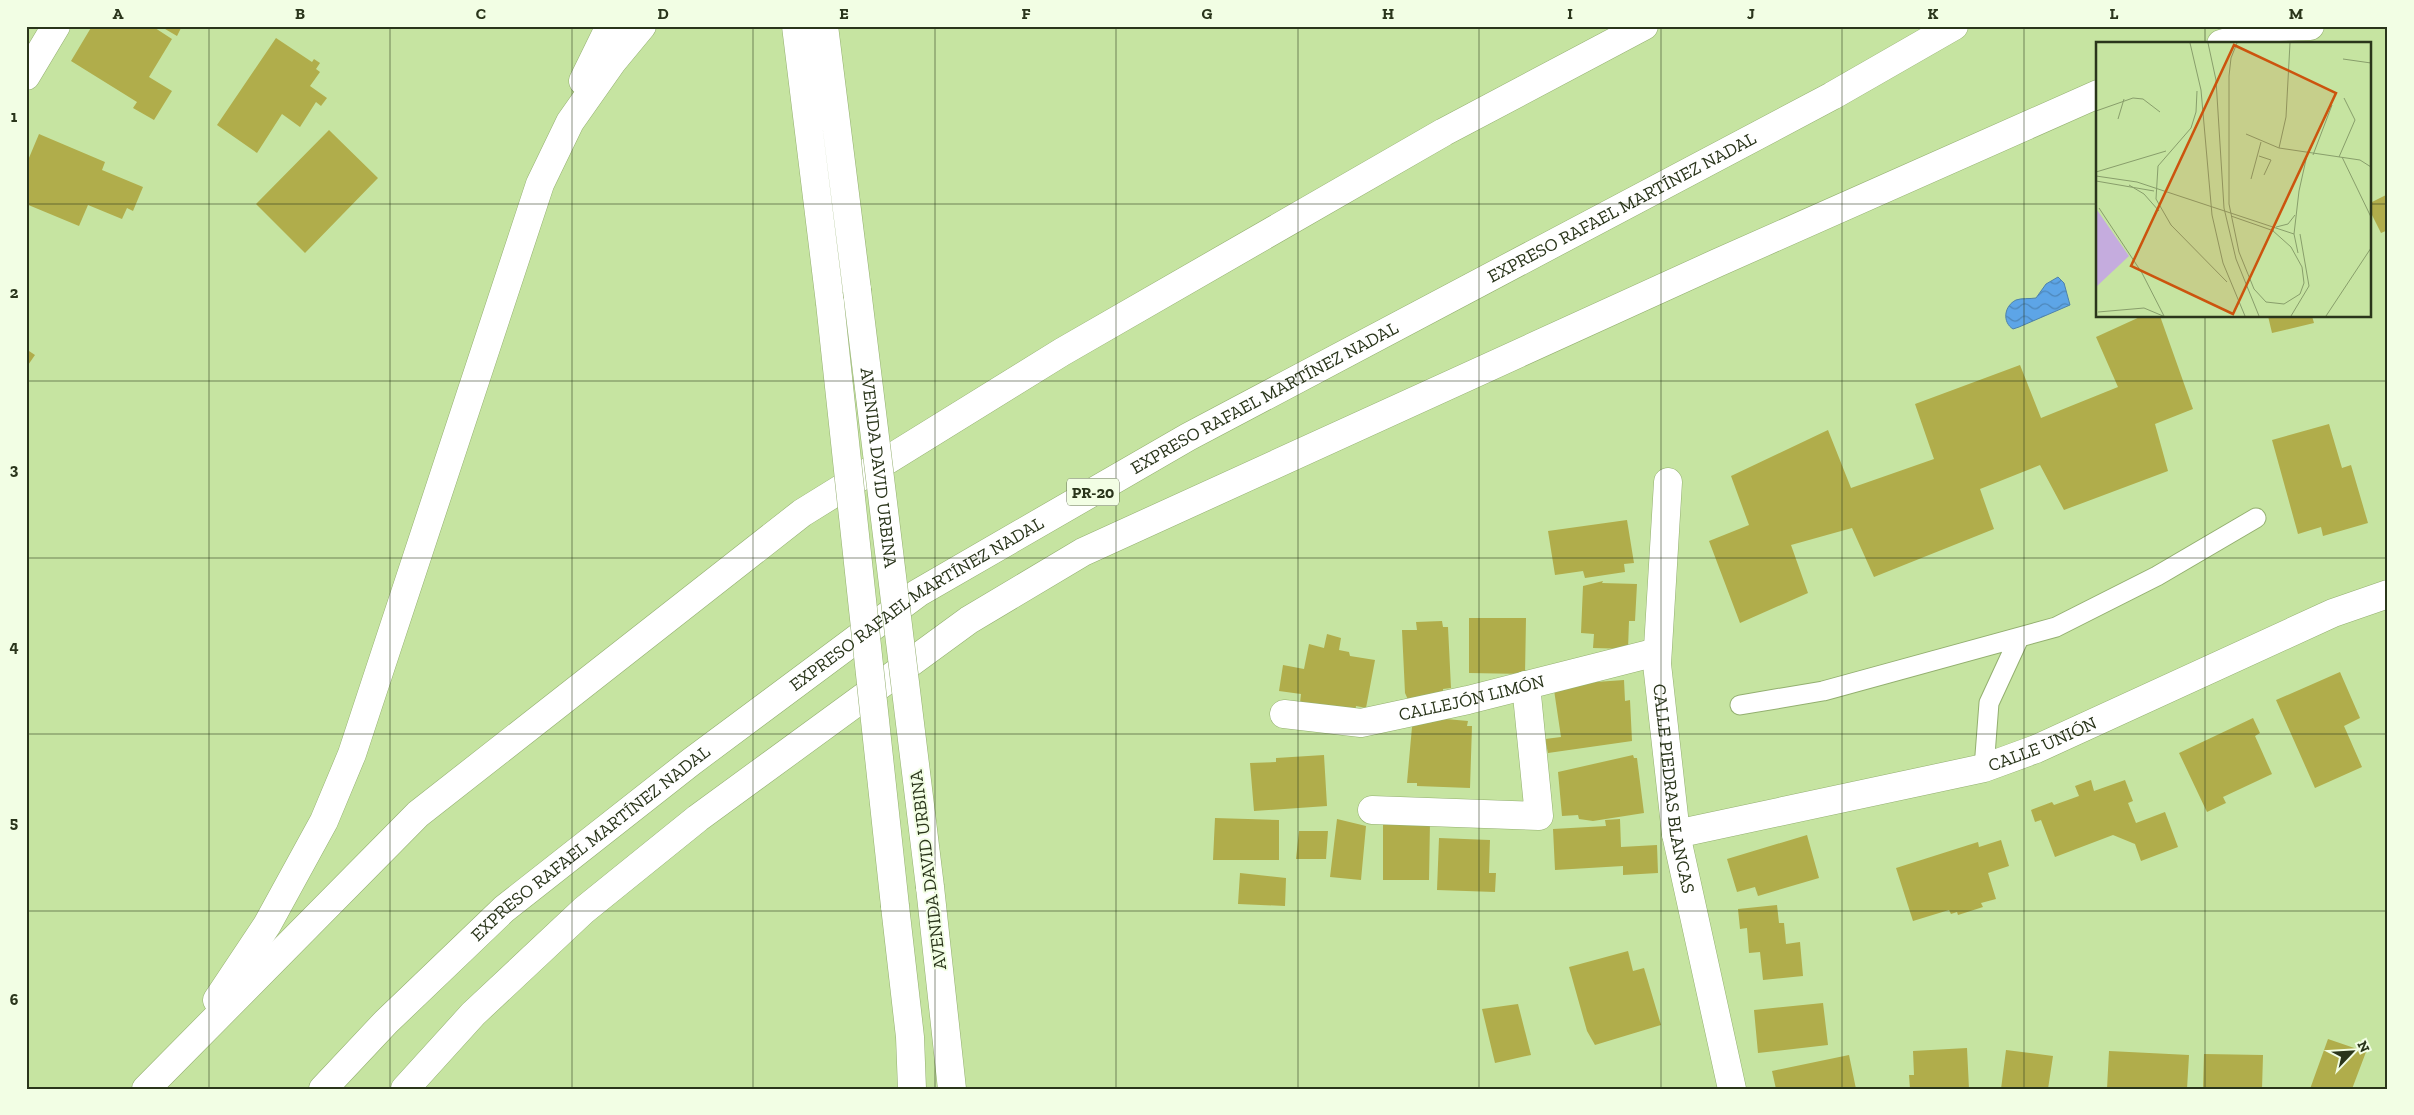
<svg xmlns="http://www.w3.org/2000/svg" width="2414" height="1115" viewBox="0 0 2414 1115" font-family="'Zilla Slab',serif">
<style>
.water{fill:url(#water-waves);stroke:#4e83aa}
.building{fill:#b0ad4b}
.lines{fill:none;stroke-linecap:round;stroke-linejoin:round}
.lane-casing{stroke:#93af6f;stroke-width:21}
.street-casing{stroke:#93af6f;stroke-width:29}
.secondary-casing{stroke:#93af6f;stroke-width:29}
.highway-casing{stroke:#93af6f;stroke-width:29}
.lane{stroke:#fff;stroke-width:19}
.street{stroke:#fff;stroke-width:28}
.secondary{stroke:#fff;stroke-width:28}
.highway{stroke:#fff;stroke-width:28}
.secondary-bridge-casing{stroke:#93af6f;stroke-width:29;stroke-linecap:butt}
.secondary-bridge{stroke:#fff;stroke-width:28}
.grid{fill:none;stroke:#2a351b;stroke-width:1;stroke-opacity:0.55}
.labels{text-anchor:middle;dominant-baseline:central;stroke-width:4;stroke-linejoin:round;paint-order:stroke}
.shield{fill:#f2fee4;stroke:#667157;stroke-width:1}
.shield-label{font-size:16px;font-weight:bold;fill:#2a351b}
.street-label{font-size:18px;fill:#2a351b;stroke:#f2fee4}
.inset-road{fill:none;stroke:#889e6b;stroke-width:1}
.view{fill:#cc540e;fill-opacity:0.15;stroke:#cc540e;stroke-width:2.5}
.inset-edge{fill:none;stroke:#2a351b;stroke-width:2.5}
.neatline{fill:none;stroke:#2a351b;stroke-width:2}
.grid-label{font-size:16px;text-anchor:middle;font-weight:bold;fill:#2a351b}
</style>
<defs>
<pattern id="water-waves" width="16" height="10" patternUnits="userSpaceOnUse" patternTransform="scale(1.25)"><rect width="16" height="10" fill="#5da5e7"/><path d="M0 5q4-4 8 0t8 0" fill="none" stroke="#4d87ba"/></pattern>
</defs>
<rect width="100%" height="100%" fill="#c6e4a1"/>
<path class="water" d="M2058,277l6,6 6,22 -51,22 -6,2c-11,-7 -9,-23 3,-29 5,-2 14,-1 20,-2l10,-14z"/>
<path class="building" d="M92,26h60l20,13 -23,38 23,14 -18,29 -21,-12 4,-6 -66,-41z
M160,26h22l-5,10z
M276,38l36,24 2,-3 6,4 -4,6 4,3 -10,14 17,12 -6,8 -5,-4 -16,25 -18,-13 -25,39 -40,-28z
M329,130l49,48 -73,75 -49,-49z
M39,134l66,28 -3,8 41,17 -10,24 -6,-3 -5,11 -34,-14 -9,21 -53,-22v-39z
M2388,194v36l-7,3 -11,-22v-8z
M2142,316h18l33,93 -38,15 13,47 -104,39 -24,-45 -60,24 14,40 -120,48 -22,-49 -61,17 17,48 -68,30 -31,-82 40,-16 -18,-49 97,-46 23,58 83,-29 -19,-55 105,-39 21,53 77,-31 -22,-50z
M2268,316h44l2,7 -42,10z
M26,349l9,6 -9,13z
M2329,424l13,44 9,-3 17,58 -45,13 -2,-9 -23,7 -26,-94z
M1627,520l7,43 -10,1 1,8 -40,6 -2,-7 -28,4 -7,-44z
M1603,581l-1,2 35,1 -2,37h-6l-1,28 -35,-1 1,-14 -13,-1 2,-47z
M1469,618h57l-1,56 -56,-1z
M1442,621l1,6h5l3,61 -8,1v7l-33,8 -5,-11 -3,-63h15l-1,-8z
M1327,634l14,4 -2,12 10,2 1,4 25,4 -9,48 -10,-2 -1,7 -55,-10 1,-9 -22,-3 4,-26 21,4 5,-25 15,4z
M2340,672l20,46 -16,8 18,41 -47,21 -39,-88z
M1624,680l1,21 5,-1 2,41 -84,12 -3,-14 16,-2 -7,-47 42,-8z
M1413,716l55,5 -1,5h5l-2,62 -53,-2v-3h-10z
M2253,718l7,15 -5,3 17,38 -49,23 3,6 -19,9 -28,-59z
M1324,755l3,51 -73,5 -4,-48 26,-1v-4z
M1633,755l1,3h3l7,55 -51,8 -14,-2 -1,-4 -16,1 -4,-44z
M2091,780l3,11 31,-11 8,21 -5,2 8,20 29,-11 13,35 -37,14 -6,-17 -22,-9 -58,22 -14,-37 -6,2 -4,-12 21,-8 2,3 25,-9 -4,-10z
M1215,818l64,2v40h-66z
M1337,819l29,7 -5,54 -31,-3z
M1620,819l1,28 36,-2 1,28 -35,2v-9l-68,4 -2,-41 53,-3 -1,-6z
M1383,822h47l-1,58h-46z
M1299,831h29l-2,28h-30z
M1807,835l12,43 -61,18 -3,-9 -18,5 -10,-33z
M1439,838l51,2 -1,33h7l-1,19 -58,-2z
M2001,840l8,26 -21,7 8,26 -15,4 2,4 -25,8 -1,-3 -6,2 -2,-4 -36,11 -17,-53 82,-26 1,5z
M1240,873l46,5 -1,28 -47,-2z
M1777,905l2,18h5l2,21 14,-2 3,34 -40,4 -3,-28 -11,1 -2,-25 -7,1 -2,-20z
M1628,951l5,20 11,-3 17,57 -66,20 -8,-14 -18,-64z
M1823,1003l5,42 -70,8 -4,-43z
M1518,1004l13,51 -36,8 -13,-54z
M2328,1039l38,13 -14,37h-42z
M1967,1048l2,41h-59l-1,-14h5l-1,-24z
M2006,1050l47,6 -5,33h-47z
M2109,1051l80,4 -2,34h-80z
M2204,1054l59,1 -1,34h-59z
M1849,1055l7,34h-80l-4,-18z"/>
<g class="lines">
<g class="lane-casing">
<path id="lane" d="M1740,705l83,-14 233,-64 101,-51 99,-58
M1984,768l5,-65 30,-65"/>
</g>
<g class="street-casing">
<g id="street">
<path d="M26,76l30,-50"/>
<path id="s1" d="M1668,482l-11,182 19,170 56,255"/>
<path id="s2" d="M1284,714l77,9 107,-23 189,-48"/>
<path d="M1372,810l167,6 -13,-131"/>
<path id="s3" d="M1676,834l308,-66 52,-19 297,-136 55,-19"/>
</g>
</g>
<g class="secondary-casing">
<path id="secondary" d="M796,26l34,277
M824,26l33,264
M930,887l22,202
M895,906l15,131 2,52"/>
</g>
<g class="highway-casing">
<g id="highway">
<path d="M2221,44l57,-17 32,-1"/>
<path d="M583,81l27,-55"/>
<path d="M217,1000l50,-75 57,-104 28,-67 188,-570 30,-62 43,-61 29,-35"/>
<path d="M146,1089l272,-275 384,-301 260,-161 382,-220 200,-106"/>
<path id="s4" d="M323,1089l63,-67 118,-113 187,-147 227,-169 270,-156 644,-341 122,-70"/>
<path d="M405,1089l68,-75 111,-104 114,-92 271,-198 114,-68 634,-289 381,-169"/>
</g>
</g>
<use href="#lane" class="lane"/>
<use href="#street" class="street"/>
<use href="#secondary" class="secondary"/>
<use href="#highway" class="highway"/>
<g class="secondary-bridge-casing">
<g id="secondary-bridge">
<path id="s5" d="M857,290l73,597"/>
<path d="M830,303l65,603"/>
</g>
</g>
<use href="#secondary-bridge" class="secondary-bridge"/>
</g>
<path class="grid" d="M209,26v1063M390,26v1063M572,26v1063M753,26v1063M935,26v1063M1116,26v1063M1298,26v1063M1479,26v1063M1661,26v1063M1842,26v1063M2024,26v1063M2205,26v18M26,204h2072M2370,204h18M2205,316v773M26,381h2362M26,558h2362M26,734h2362M26,911h2362"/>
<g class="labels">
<rect class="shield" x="1067" y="478.5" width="52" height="27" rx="4"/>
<g class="shield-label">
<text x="1093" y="492">PR-20</text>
</g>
<g class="street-label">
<text stroke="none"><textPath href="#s4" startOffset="1579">EXPRESO RAFAEL MARTÍNEZ NADAL</textPath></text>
<text stroke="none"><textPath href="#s4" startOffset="1174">EXPRESO RAFAEL MARTÍNEZ NADAL</textPath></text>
<text stroke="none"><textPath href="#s5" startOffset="179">AVENIDA DAVID URBINA</textPath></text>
<text stroke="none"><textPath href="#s4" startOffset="769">EXPRESO RAFAEL MARTÍNEZ NADAL</textPath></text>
<text stroke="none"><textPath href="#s2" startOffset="191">CALLEJÓN LIMÓN</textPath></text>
<text stroke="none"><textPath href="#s3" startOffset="378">CALLE UNIÓN</textPath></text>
<text stroke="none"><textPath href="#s1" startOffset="308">CALLE PIEDRAS BLANCAS</textPath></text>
<text stroke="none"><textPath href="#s4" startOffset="364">EXPRESO RAFAEL MARTÍNEZ NADAL</textPath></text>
<text transform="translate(928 870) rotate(-97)">AVENIDA DAVID URBINA</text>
</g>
</g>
<g transform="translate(2096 42)">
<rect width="275" height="275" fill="#c6e4a1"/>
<path d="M1,168l32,46 -33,31v-76z" fill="#c5acde"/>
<path class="inset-road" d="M94,1l11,47 11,125 11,48 22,53M112,1l8,37 8,128 12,51 23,57M141,1l-6,15 -2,18v128l10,48 15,37 12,13 18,2 16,-10 4,-11 -2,-16 -11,-20 -19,-17M247,17l28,4M101,49l-1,21 -5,16 -33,38 -2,33 15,26 56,57M0,69l37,-13 10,1 17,13M22,77l6,-20M150,92l33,14 81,12 11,7M183,106l7,-31 4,-74M217,113l19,-50M163,114l12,4 -7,15M243,115l16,-37 -11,-22M246,115l29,60M0,130l70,-21M0,134l41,6 157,52M155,137l10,-37M0,139l58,10M33,143l15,9 15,17M3,166l43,65 22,43M135,174l43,15M180,185l12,-3 7,-9M198,192l5,-43 8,-36M198,192l4,19M2,270l46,-4 19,8M195,274l18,-30 -9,-52M230,274l45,-68"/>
<path class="view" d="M138,3l102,48 -103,221 -102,-48z"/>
<rect width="275" height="275" class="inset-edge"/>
</g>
<rect width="2414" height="1115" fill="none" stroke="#f2fee4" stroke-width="55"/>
<g transform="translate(2352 1052) rotate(65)" stroke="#f2fee4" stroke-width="4" paint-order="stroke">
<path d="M0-4L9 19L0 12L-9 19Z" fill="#2a351b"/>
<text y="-8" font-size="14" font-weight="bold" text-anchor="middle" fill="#2a351b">N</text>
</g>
<rect x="28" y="28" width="2358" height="1060" class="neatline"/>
<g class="grid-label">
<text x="118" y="19">A</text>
<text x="300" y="19">B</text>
<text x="481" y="19">C</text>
<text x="663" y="19">D</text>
<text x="844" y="19">E</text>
<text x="1026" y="19">F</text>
<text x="1207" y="19">G</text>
<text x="1388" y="19">H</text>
<text x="1570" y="19">I</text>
<text x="1751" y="19">J</text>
<text x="1933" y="19">K</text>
<text x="2114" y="19">L</text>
<text x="2296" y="19">M</text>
<text x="14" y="122">1</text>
<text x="14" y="298">2</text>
<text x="14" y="475">3</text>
<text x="14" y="652">4</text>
<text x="14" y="828">5</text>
<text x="14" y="1005">6</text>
</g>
</svg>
